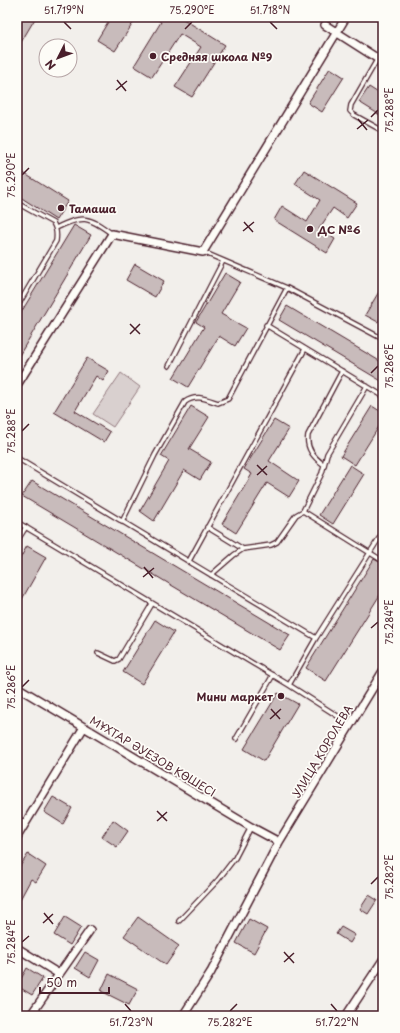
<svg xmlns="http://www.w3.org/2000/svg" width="400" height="1033" viewBox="0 0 400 1033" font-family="'Playpen Sans',sans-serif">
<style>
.green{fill:#d9d0cf;stroke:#92787d}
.building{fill:#c8bbbb;stroke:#4a1f2b}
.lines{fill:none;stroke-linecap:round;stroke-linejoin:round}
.service-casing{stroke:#4a1f2b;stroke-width:6}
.minor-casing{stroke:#4a1f2b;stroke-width:10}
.service{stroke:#fdfcf7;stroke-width:3.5}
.minor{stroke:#fdfcf7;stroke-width:7}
.ticks{fill:none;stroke:#4a1f2b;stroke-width:1.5}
.poi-dot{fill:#4a1f2b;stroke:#fdfcf7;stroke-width:1.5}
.labels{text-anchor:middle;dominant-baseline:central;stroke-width:3.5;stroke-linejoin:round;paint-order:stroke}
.poi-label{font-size:11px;font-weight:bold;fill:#4a1f2b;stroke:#fdfcf7;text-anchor:start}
.street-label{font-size:11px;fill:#4a1f2b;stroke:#fdfcf7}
.neatline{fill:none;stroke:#4a1f2b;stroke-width:1.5}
.ticks-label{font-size:10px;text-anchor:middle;fill:#4a1f2b}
</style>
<rect width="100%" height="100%" fill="#f2efeb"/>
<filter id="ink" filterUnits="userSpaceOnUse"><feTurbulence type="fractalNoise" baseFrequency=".025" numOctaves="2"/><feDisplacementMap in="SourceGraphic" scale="8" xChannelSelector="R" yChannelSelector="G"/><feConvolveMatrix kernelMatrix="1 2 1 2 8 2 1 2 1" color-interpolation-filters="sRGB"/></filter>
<g filter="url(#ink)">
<path class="green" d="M121,373l19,14 -27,40 -20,-13z"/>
<path class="building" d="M17,17h19l-19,32z
M111,17h26l-22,34 -18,-11z
M153,17h27l45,28 -33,52 -17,-10 26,-40 -21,-13 -28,43 -18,-11 27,-44z
M330,68l14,9 -22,35 -14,-9z
M369,87l14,9v21l-24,-15z
M17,169l51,32 -12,19 -39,-25z
M304,170l53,33 -10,15 -14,-10 -14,21 16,10 -8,14 -53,-33 8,-14 25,16 13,-22 -25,-16z
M74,225l17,10 -74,124v-40z
M135,264l29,17 -9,16 -29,-17z
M225,273l15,9 -19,32 25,14 -11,18 -16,-10 -31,51 -15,-9 31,-51 -8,-5z
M383,285v28l-5,9 -13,-7z
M287,306l96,57v19l-104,-62z
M87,358l22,13 -6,10 -7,-5 -21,35 35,21 -6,10 -50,-30z
M191,406l18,11 -20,32 22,13 -11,18 -16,-10 -30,51 -14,-10 29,-50 -8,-5z
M372,406l11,7v7l-28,45 -14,-9z
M274,420l15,9 -20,32 30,20 -10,16 -22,-14 -31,50 -14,-9 30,-50 -8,-5z
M350,465l14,9 -31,50 -14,-9z
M32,481l258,154 -10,15 -258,-154z
M27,546l19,11 -29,51v-44z
M374,559l9,5v26l-57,91 -20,-13z
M155,620l19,12 -32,52 -19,-12z
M278,693l20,11 -34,57 -20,-12z
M53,797l19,11 -9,16 -19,-12z
M113,820l15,11 -11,16 -15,-10z
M28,854l18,12 -10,16 -5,-3 -14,26v-34z
M369,895l8,5 -9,14 -8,-5z
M65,917l16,10 -11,18 -16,-10z
M138,917l41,29 -13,19 -42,-29z
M249,919l18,10 -13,24 -18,-10z
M341,927l14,8 -5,8 -14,-9z
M85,952l14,8 -9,17 -15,-9z
M27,968l16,10 -11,17 -15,-9z
M109,974l29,15 -9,16 -28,-14z"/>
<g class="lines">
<g class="service-casing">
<path id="service" d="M378,58l-27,47 -1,6 4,4 29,16
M17,203l36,20c4,6 4,11 3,18l-39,66
M56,228c27,-13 32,-12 56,6
M203,252l84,36 96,51
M266,325l117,71
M169,366l54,-105
M17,458l299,180
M323,464c-10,-7 -17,-16 -15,-29l34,-64
M303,511l80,50
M17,522l272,163 61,39
M122,522l33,-67 30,-53c11,-8 21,-3 33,1l10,-4 59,-111
M207,527l36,22
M17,541l9,-14
M189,561l116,-212
M211,575l23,-20 9,-6 28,-4 6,-3 19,-27 7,-4 19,-38 5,-19 40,-68
M98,653l17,8 4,-2 33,-55
M289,685l27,-47 67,-106
M236,739l37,-64
M179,921l39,-41 17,-22 16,-31"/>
</g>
<g class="minor-casing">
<path id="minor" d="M325,25l58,37
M17,385l95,-151 91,18 143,-235
M17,687l234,140 28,15
M17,820l7,5
M17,837l67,-110
M17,948l42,26
M30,1016l60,-86
M183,1016l28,-44 68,-130 104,-171
M346,1016l37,-56"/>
</g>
<use href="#service" class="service"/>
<use href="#minor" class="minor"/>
</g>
</g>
<path class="ticks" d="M64,22l7,7M270,22l7,7M185,29l7,-7M117,80l9,11M116,90l11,-9M371,117l7,-7M358,119l9,11M357,129l11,-9M22,175l7,-7M244,222l9,10M243,231l11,-9M130,324l10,10M130,334l10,-10M371,373l7,-7M22,431l7,-7M257,465l10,10M257,475l10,-9M144,567l9,11M143,577l11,-9M371,628l7,-6M22,687l7,-7M271,709l9,10M270,719l11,-10M157,811l10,10M157,821l10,-9M371,884l7,-7M44,913l9,11M43,923l10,-9M22,942l7,-6M284,952l10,11M284,962l10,-9M125,1004l6,7M331,1004l6,7M230,1011l7,-7"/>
<g class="poi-dot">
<circle cx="153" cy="56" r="4"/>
<circle cx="61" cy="208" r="4"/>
<circle cx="310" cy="229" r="4"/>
<circle cx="281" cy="696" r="4"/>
</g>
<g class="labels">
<g class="poi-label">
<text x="161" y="56">Средняя школа №9</text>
<text x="69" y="208">Тамаша</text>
<text x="318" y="229">ДС №6</text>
<text x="273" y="696" text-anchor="end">Мини маркет</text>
</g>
<g class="street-label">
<text transform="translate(322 751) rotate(-59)">УЛИЦА КОРОЛЕВА</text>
<text transform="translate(153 756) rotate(31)">МҰХТАР ӘУЕЗОВ КӨШЕСІ</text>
</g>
</g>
<rect width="400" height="1033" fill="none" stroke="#fdfcf7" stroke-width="44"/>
<g transform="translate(58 58) rotate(228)"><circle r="19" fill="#fdfcf7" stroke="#b5a4a5"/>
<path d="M0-3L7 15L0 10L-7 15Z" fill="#4a1f2b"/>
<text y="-6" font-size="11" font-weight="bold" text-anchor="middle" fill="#4a1f2b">N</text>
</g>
<path d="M40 987v6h69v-6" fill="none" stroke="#4a1f2b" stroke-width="2"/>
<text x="46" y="987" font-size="12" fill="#4a1f2b" stroke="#fdfcf7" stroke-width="3" paint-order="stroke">50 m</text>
<rect x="22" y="22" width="356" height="989" class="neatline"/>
<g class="ticks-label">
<text x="64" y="14">51.719°N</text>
<text x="192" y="14">75.290°E</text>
<text x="270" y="14">51.718°N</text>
<text transform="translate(389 110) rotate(-90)" y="4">75.288°E</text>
<text transform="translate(11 175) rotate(-90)" y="4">75.290°E</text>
<text transform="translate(389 366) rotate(-90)" y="4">75.286°E</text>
<text transform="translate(11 431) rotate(-90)" y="4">75.288°E</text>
<text transform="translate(389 622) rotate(-90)" y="4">75.284°E</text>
<text transform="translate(11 687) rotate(-90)" y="4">75.286°E</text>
<text transform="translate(389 877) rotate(-90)" y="4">75.282°E</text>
<text transform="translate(11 942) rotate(-90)" y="4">75.284°E</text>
<text x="131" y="1026">51.723°N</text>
<text x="230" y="1026">75.282°E</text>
<text x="337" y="1026">51.722°N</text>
</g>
</svg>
